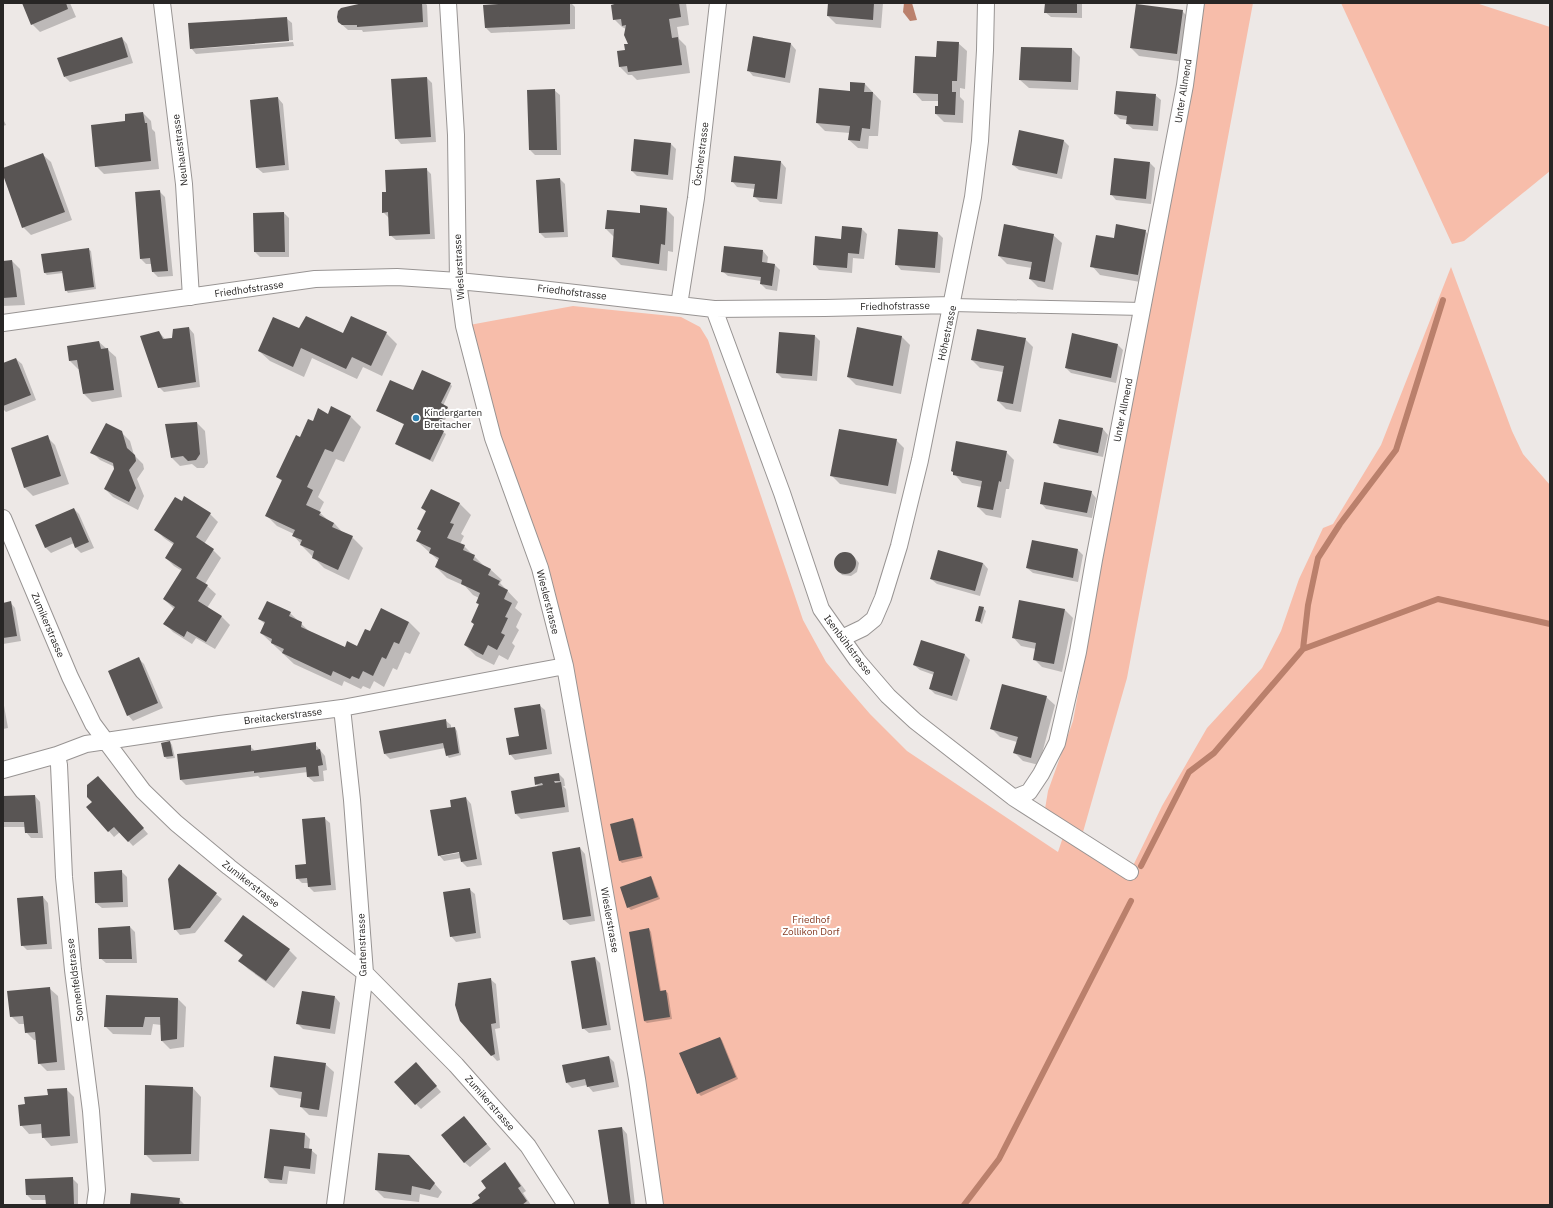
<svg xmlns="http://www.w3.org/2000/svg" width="1553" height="1208" viewBox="0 0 1553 1208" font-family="'IBM Plex Sans',sans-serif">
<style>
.green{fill:#f7bdaa}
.water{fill:#ba806c}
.shadow{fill:#0003;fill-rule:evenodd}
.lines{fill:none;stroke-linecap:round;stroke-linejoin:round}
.stream{stroke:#ba806c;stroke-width:6}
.building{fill:#595554}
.pedestrian-casing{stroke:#989493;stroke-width:14}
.minor-casing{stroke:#989493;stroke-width:18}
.pedestrian{stroke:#fff;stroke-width:12}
.minor{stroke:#fff;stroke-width:16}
.poi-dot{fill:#2d80b0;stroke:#fff;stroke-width:1.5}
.labels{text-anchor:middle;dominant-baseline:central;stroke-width:4;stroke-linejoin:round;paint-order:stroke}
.street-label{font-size:10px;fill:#282625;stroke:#fff}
.poi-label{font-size:10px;fill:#282625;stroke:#fff;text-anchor:start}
.park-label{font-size:10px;fill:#863c23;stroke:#fff}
</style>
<rect width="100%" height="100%" fill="#ede8e6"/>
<path class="green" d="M1205,3h48l-126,675 -44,154 -38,-23 3,-18 25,-70z
M1341,3h135l74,24v144l-86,70 -12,3z
M1451,267l61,164 11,23 27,31v720h-895l-90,-539 -101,-340 109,-20 108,11 19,10 8,13 95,280 23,42 19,23 25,29 37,37 151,101 7,-21 65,41 32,-66 45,-78 55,-60 19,-37 18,-52 24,-51 10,-4 48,-79z"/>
<path class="water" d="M904,3h8l5,17 -7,1 -7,-9z"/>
<path class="shadow" d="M23,3h47l6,14 -36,15 -8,-8z
M380,3h45l2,2 1,22 -65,5 -1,-2h-14l-9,-8z
M546,3h25l4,4v22l-84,4 -5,-5z
M619,3h67l3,22 -12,2 2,12 7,7 4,27 -53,7 -5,-5h-4l-8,-8 -2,-15 8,-1 3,-7 -3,-15 -4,-2 -8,-8z
M829,3h54l-2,25 -45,-4 -8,-8z
M1046,3h36v15l-31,-1 -6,-5z
M1182,11l8,8 -5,43 -46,-6 -8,-8z
M286,18l6,5 1,17 -99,7v2l99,-7 1,4 -98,8 -5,-6z
M754,37l37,7 5,6 -6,33 -37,-7 -5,-6z
M122,38l5,6 6,19 -63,19 -5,-5z
M958,43l9,8 -2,38 -5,-1v9l4,4 -1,22 -19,-1 -8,-8 3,-13h-17l-8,-9 23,-34z
M1072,49l8,8 -2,33 -49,-2 -9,-8z
M427,78l5,5 4,59 -35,2 -5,-6z
M865,84l16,17 -3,35h-9l-1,13 -10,-1 -9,-8 1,-7 -25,-2 -8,-8 34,-31z
M554,90l6,5 1,60h-26l-5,-5z
M1155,95l6,5 -3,31 -25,-2 -6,-5 1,-4 -8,-1 -5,-5z
M278,98l5,6 6,66 -26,3 -6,-5z
M143,113l8,8 1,8 3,3 4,37 -55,5 -8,-8 30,-44z
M3,119l3,6 -3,1z
M1063,140l6,6 -7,33 -43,-9 -6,-5z
M671,144l5,5 -3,31 -36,-4 -5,-5z
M42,154l9,8 21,58 -41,15 -8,-8 -20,-58z
M781,162l5,6 -4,36 -22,-2 -6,-6 1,-7 -18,-2 -5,-6z
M1150,163l5,5 -4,36 -35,-4 -5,-6z
M426,169l5,5 4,65 -39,1 -6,-5 -1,-17 -6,-6 4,-20z
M560,179l5,5 3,53 -23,1 -5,-5z
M159,191l6,6 8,79 -15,1 -5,-5 -1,-8h-6l-5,-5 -5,-66z
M666,209l8,8 -1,35 -5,-1 -1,20 -46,-6 -8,-8 1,-20 -8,-8 35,-15z
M284,213l5,5v39h-29l-5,-5z
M862,229l5,5 -3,25 -11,-1 -1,15 -33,-3 -5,-6 28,-24z
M1145,231l8,8 -7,44 -46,-8 -8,-9 22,-26z
M938,233l5,5 -3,35 -39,-3 -5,-6z
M1053,235l9,8 -9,47 -15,-3 -8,-8 2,-11 -25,-4 -8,-8z
M88,249l3,2 5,38 -28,4 -2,-3 -3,-17 -16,2 -3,-3z
M763,251l5,6 -1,7 8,1 5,5 -3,21 -11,-2 -5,-5v-3l-33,-5 -6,-5z
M12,261l8,8 5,36 -22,1v-44z
M352,317l34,16 11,11 -15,32 -19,-9 -6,12 -45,-21 -8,19 -34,-16 -11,-10 41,-21 44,4z
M189,328l5,6 6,53 -36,5 -5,-5v-55l6,7 8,-1z
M857,328l45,9 8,8 -9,49 -45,-9 -8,-8z
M815,336l5,5 -3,40 -35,-3 -5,-5z
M1025,339l8,8 -12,65 -15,-3 -8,-8 5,-29 -23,-4 -8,-8z
M99,342l17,15 6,40 -30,5 -8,-8 -4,-25h-2l-8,-8 -2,-15z
M1118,345l5,5 -7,33 -45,-10 -5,-5z
M16,359l6,5 14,36 -30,12 -3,-3v-45z
M450,384l2,2 -9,20 7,4 -10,20 6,4 -13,28 -34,-16 -3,-2 9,-19 -28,-15 36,-18z
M328,415l22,1 11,11 -17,35 -8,-3 -18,38 6,5 -5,10 10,9 5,2 10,11 8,3 11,11 -14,32 -25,-12 -23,-23v-1l-8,-9 1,-1 -17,-8 -11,-11 16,-34 -5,-4 24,-39 13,-16z
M1059,420l44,9 5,6 -5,22 -43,-9 -6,-6z
M197,423l8,8 3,32 -4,5h-7l-5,-4 -12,2 -8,-8z
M121,432l9,9 4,14 9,9 1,5 -7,10 7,17 -6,14 -25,-13 -8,-8 10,-20v-2l-15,-7 -8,-8z
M47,437l8,8 14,39 -36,12 -8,-8 -13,-39z
M896,440l8,8 -8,46 -56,-10 -8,-8z
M1006,452l8,8 -5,29h-3l-5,29 -15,-3 -8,-8 4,-20 -20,-4 -10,-12z
M431,490l29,14 11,11 -10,19 3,2 -4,8 4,2 21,21 6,3 11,10 -2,3 18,19 -3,6 7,6 -6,13 3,3 -7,13 3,3 -7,14 -9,-5 -5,10 -18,-9 -11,-11 10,-20 -3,-3 8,-16 -3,-3 2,-5 -6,-3 -8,-9 -18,-8 -11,-11 3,-6 -22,-20 5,-9 -3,-3 8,-17 -4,-4z
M1091,492l5,6 -4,20 -46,-9 -5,-6z
M182,502l28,12 8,8 -14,22 9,6 8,8 -16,26 11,10 -9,14 15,9 8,8 -15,24 -19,-11 -4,6 -19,-12 -8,-8 9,-15 -10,-10 18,-28 -8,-5 -8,-8 8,-13 -10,-7 -8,-8z
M74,509l5,5 15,34 -13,5 -5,-5 -2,-5 -23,10 -5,-5 -10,-23z
M1078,550l5,5 -5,27 -45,-9 -6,-5z
M843,552l8,1 8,10 -2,9 -6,4 -9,-1 -7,-10 2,-8z
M983,563l5,6 -8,27 -43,-12 -6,-5z
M10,602l5,6 6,33 -18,3v-40z
M267,602l23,11 21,20 34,15 12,-1 14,-14 38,-11 11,11 -10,21 -5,-2 -8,18 -4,-2 -9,19 -10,-6 -4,8 -7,-3 -2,3 -17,-8 -2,5 -48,-22 -33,-31 4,-9 -6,-5z
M983,608l3,3 -4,13 -6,-4z
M1065,610l8,8 -11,54 -20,-5 -8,-8 2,-10 -15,-3 -8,-9z
M965,655l5,5 -13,41 -22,-7 -5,-5 4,-14 -14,-5 -6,-5z
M139,659l5,5 19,44 -30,13 -5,-6z
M1046,697l9,8 -16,60 -16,-4 -9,-9 3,-10 -17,-5 -8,-8z
M3,700l5,28 -5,1z
M539,705l6,5 7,44 -37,6 -5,-6z
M445,720l6,5v4l4,-1 2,3 4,24 -12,3 -2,-3 -2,-7 -55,11 -6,-6z
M170,742l2,3 3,13 -8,1 -2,-2z
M315,744l10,12 2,14 -4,1 1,10 -10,1 -6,-5v-5l-48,6 -2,-2 -72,9 -5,-5 69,-34 5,5z
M559,774l5,5 1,7h-2l3,3 3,23 -48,7 -5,-5 23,-27 -3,-3z
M103,782l45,52 -15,12 -13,-14 -6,5 -26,-30 6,-5z
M35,796l5,6 3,36h-12l-5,-6v-5h-22l-1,-1v-29z
M466,798l5,6 11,61 -15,2 -5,-5 -1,-4 -17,3 -5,-6 13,-48zM464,850v2l-23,4v-2z
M324,818l6,5 6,67 -22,2 -5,-5 -1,-4h-6l-5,-5 10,-13z
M633,819l2,3 8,36 -21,5 -2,-2z
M580,848l5,6 10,67 -25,4 -6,-5z
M180,865l42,34 -27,34 -15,2 -5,-6z
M121,871l6,6 1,30 -26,1 -6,-5z
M651,877l2,3 7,19 -29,11 -3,-3z
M469,889l6,5 6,44 -25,4 -5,-6z
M43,897l5,6 4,46 -25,1 -5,-5z
M130,927l5,5 2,31h-31l-6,-5z
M649,929l2,3 10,59h4l3,2 4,26 -25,4 -3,-2z
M225,941l64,9 8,8 -23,30 -26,-19 -8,-8 3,-5z
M595,958l5,5 11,67 -22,3 -6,-5z
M490,979l6,5 4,44 -5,1 5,31 -3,1 -36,-41z
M49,988l9,8 7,74 -18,1 -8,-8 -2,-23h-3l-8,-8 -1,-8h-6l-8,-8z
M335,997l5,6 -5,31 -32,-5 -6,-6z
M178,999l8,8 -2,40 -14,2 -8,-8 -1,-16 -8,-1 -2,11 -38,-1 -8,-8z
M720,1038l2,2 16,39 -37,17 -3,-3 -17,-39z
M609,1057l5,5 5,25 -26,5 -6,-7 -15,3 -5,-5z
M325,1064l9,8 -7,45 -18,-2 -8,-8 1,-8 -23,-4 -8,-8z
M421,1069l20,23 -20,17 -5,-5z
M193,1088l8,9 -2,64 -46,1 -8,-8z
M66,1089l8,8 4,46 -27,3 -8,-9v-4l-14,1 -8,-9 5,-20z
M469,1123l22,26 -21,18 -6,-5z
M622,1128l5,6 8,71h-25z
M271,1130l34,4 5,5 -1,10 2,1 6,5 -2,19 -26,-3 -2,13 -17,-1 -5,-6z
M505,1163l21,28 -3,2 8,12h-59l10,-7z
M417,1164l25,28 -4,6 -18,-4 -1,8 -35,-4 -8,-8z
M72,1178l6,6v21h-31v-5h-15l-5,-5z
M179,1199l6,6h-54z"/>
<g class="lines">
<path class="stream" d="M1303,649l5,-44 10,-47 22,-34 56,-74 47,-150
M1141,866l48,-94 25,-19 89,-104 135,-50 112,25
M964,1205l35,-46 132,-258"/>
</g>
<path class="building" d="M22,3h44l2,6 -37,16z
M363,3h59l1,19 -66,5v-2h-15l-4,-3 -1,-5 1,-6 3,-3z
M513,3h57v21l-85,4 -2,-23z
M618,3h61l2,14 -12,2 3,19 6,-1 4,28 -54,7 -1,-6 -8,1 -2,-16 8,-1 -1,-6h4l-4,-9 2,-10 -4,1 -1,-7 -8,1 -2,-15z
M828,3h46l-1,17 -46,-4z
M1045,3h32v10h-33z
M1136,4l47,6 -6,44 -47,-6z
M287,17l2,24 -99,8 -2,-26z
M753,36l38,7 -6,35 -38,-7z
M122,37l6,20 -64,20 -7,-19z
M937,41l22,1 -2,39h-5v11h4l-1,23 -20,-1v-8h3v-12l-25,-1 2,-37 21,1z
M1021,47l51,1 -1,34 -52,-2z
M427,77l4,60 -36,2 -4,-60z
M850,82l15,1 -1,9h9l-3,37 -8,-1 -2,13 -12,-1 2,-14 -34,-3 3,-35 31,3z
M555,89l2,61h-28l-2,-60z
M1116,91l40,3 -3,32 -27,-2 1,-8 -13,-2z
M278,97l7,68 -29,3 -6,-68z
M143,112l2,11h2l4,38 -56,6 -4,-42 34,-4v-7z
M1019,130l45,10 -7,34 -45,-9z
M634,139l37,4 -3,32 -37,-4z
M43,153l22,59 -43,16 -19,-53v-7z
M734,156l47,5 -4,38 -24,-2 2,-13 -24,-2z
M1114,158l36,4 -4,37 -36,-4z
M427,168l3,66 -41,2 -1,-24 -6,1v-21h4l-1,-22z
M560,178l4,54 -25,1 -3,-53z
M160,190l8,81 -16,1 -2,-14 -10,1 -5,-67z
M640,205l27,3 -2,37 -4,-1 -2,20 -47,-7 2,-28h-9l2,-19 33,3z
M284,212l1,40h-31l-1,-39z
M1004,224l50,10 -9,48 -16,-3 3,-17 -34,-6z
M1116,224l30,6 -8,45 -48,-8 6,-32 18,3z
M842,226l20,2 -3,26 -11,-1 -1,15 -34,-3 2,-29 26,3z
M898,229l40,3 -3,36 -40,-3z
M724,246l39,4 -1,12 13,2 -3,22 -12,-2 1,-7 -40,-5z
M89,248l5,39 -29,4 -3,-20 -18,2 -3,-19z
M12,260l5,37 -14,1v-37z
M306,316l37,17 8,-17 36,16 -16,34 -19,-9 -6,12 -45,-21 -8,19 -35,-16 15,-34 26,11z
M189,327l7,55 -38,6 -18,-52 19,-5 4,8 9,-1 1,-9z
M857,327l45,9 -9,50 -46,-9z
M977,329l49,9 -13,66 -16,-3 7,-35 -33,-6z
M779,332l36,3 -3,41 -36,-3z
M1072,333l46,11 -7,34 -46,-10z
M99,341l2,8 7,-1 6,42 -31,4 -6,-34 -8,1 -2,-15z
M16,358l15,37 -28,11v-43z
M422,370l29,13 -10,20 7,4 -10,21 6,3 -14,29 -35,-16 9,-20 -28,-13 14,-31 23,10z
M331,406l20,10 -18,36 -8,-3 -18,38 6,3 -7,15 15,7 -2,3 15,8 -2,4 21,9 -15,34 -26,-12 2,-7 -14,-6 2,-5 -10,-4 3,-6 -30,-14 17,-36 -6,-3 20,-42 4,2 8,-18 5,2 5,-13 10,6z
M1059,419l44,9 -5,25 -45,-10z
M197,422l3,32 -4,6 -8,1 -5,-5 -12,2 -6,-34z
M106,423l16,8 5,17 8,7 1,6 -7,9 7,18 -7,14 -25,-13 10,-20 -1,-6 -23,-10z
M839,429l58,10 -9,47 -58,-10z
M48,435l13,41 -37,12 -13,-40z
M956,441l51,10 -6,31 -2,-1 -6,29 -16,-3 5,-26 -29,-6v-3l-2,-1z
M1044,482l48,9 -5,22 -47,-9z
M431,489l29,14 -10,20 4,1 -7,14 18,7 -2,5 12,5 -2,5 18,9 -3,6 12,6 -2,4 10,5 -4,9 8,4 -7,14 3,1 -7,15 4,2 -8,15 -9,-5 -5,10 -19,-10 10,-21 -3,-2 8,-18 -3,-1 4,-10 -19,-9 1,-4 -27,-13 4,-9 -10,-5 2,-5 -15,-7 5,-10 -4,-2 9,-18 -5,-3z
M184,496l27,17 -15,24 18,12 -18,29 12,7 -10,16 24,15 -16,26 -19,-11 -3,6 -21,-13 12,-17 -12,-8 19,-30 -17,-11 9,-15 -20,-13 21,-33 7,4z
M74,508l15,34 -14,6 -4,-11 -26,11 -10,-23z
M1032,540l46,9 -5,29 -47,-10z
M938,550l45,13 -8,28 -45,-12z
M834 563a11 11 0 1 1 22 0a11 11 0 1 1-22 0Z
M1019,600l46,9 -11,55 -21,-4 3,-17 -24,-5z
M11,601l6,35 -14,2v-35z
M267,601l24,11 -2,4 13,6 -1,5 44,20 2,-6 10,5 8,-17 5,2 11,-23 28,14 -10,22 -5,-2 -8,17 -4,-2 -9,19 -10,-5 -4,8 -7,-3 -2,3 -17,-8 -2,5 -49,-23 2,-4 -13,-6 1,-4 -12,-6 5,-11 -7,-3z
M979,606l5,1 -4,15 -5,-1z
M921,640l44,14 -13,42 -23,-7 5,-17 -21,-7z
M139,657l19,46 -31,13 -19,-45z
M1002,684l45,12 -16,62 -18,-5 5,-16 -28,-8z
M540,704l7,45 -38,6 -3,-17 13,-2 -5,-28z
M446,719l1,9 8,-1 4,26 -13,3 -3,-13 -59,11 -5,-23z
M170,741l3,15 -9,1 -3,-14z
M316,742v8l4,-1 3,16 -5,1 1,10 -12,1 -1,-10 -52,6v-2l-74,9 -3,-26 74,-9v6z
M559,773l1,8h-6l1,2 6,-1 4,25 -50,7 -4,-23 32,-6 -1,-2 -7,2 -1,-8z
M98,776l46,52 -16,14 -14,-15 -6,5 -22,-25 6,-5 -5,-5v-12z
M35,795l3,38h-13l-1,-11h-21v-26z
M466,797l11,62 -16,3 -2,-10 -21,4 -8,-46 21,-3 -1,-7z
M325,817l6,68 -23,2 -1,-9 -11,1 -1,-14 11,-1 -4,-45z
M633,818l9,38 -23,5 -9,-37z
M580,847l11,69 -28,4 -11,-68z
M179,864l38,29 -27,35 -16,2 -6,-51z
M122,870l1,32 -28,1 -1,-31z
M651,876l7,21 -31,11 -7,-21z
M470,888l6,45 -26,4 -7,-45z
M43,896l4,48 -26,2 -4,-48z
M243,915l47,34 -24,32 -28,-20 5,-6 -19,-14z
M130,926l2,33h-33l-1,-31z
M649,928l11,63 6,-1 4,27 -26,4 -15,-89z
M595,957l12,68 -25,4 -11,-68z
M491,978l5,45 -5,1 4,30 -4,2 -31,-35 -5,-16 3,-22z
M50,987l7,75 -19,2 -3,-32 -10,1 -2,-17 -13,1 -3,-26z
M302,991l33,5 -5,33 -34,-5z
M106,995l72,3 -1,41 -16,2 -1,-24h-15l-2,10h-39z
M720,1037l16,40 -39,17 -18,-41z
M274,1056l52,7 -7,47 -19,-3 2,-15 -32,-5z
M609,1056l5,26 -27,5 -2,-8 -19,4 -4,-18z
M416,1062l21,24 -22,19 -21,-23z
M145,1085l48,2 -2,67 -47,1z
M67,1088l3,48 -28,2 -1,-14 -21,2 -2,-21 7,-1 -1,-7 24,-2 -1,-6z
M464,1116l23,28 -23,19 -23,-28z
M622,1127l9,78h-22l-11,-75z
M270,1129l35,4 -1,15 8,1 -2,20 -26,-3 -2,14 -18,-2z
M378,1153l31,2 26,28 -5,7 -18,-4 -1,9 -36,-5z
M505,1162l16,24 -3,2 9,13 -5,4h-52l10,-7 -2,-3 8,-7 -5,-7z
M73,1177l1,28h-28l-1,-10h-19l-1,-16z
M131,1193l49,5 -1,7h-49z"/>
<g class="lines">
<g class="pedestrian-casing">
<path id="pedestrian" d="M952,305l191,4"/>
</g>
<g class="minor-casing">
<path id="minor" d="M162,3l22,181 7,113
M448,3l8,132 2,146 6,45 29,112 47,130 25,98 46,261 26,152 18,126
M679,305l17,-107 22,-195
M714,309l68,184 39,116 36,51 31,36 27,25 99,77 116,74
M3,323l312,-44 82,-2 61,4 74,7 182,21 111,-1 127,-3
M3,518l67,159 23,47 50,67 33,32 53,44 136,106 91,92 72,81 38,59
M842,638l21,-10 11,-9 9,-21 16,-52 21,-86 53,-263 7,-56 5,-91 1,-47
M57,755l2,10 5,112 9,93 18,141 6,79 -2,15
M3,770l54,-15 29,-11 134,-20 122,-16 223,-42
M1014,798l15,-6 12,-18 16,-31 21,-91 16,-92 91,-475 11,-82
M335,1205l30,-232 -13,-173 -10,-92"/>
</g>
<use href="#pedestrian" class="pedestrian"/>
<use href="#minor" class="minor"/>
</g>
<circle class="poi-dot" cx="416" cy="418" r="4"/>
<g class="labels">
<g class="street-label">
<text transform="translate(1183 91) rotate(-81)">Unter Allmend</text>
<text transform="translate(180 150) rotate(-97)">Neuhausstrasse</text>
<text transform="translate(701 154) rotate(-83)">Öscherstrasse</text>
<text transform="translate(459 267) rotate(-93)">Wieslerstrasse</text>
<text transform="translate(249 289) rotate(-8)">Friedhofstrasse</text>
<text transform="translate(572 292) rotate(7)">Friedhofstrasse</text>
<text transform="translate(895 306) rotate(-1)">Friedhofstrasse</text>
<text transform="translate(947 333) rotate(-78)">Höhestrasse</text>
<text transform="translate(1123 410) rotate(-79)">Unter Allmend</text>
<text transform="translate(548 602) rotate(76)">Wieslerstrasse</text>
<text transform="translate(48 625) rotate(67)">Zumikerstrasse</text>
<text transform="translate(848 645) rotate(53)">Isenbühlstrasse</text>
<text transform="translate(283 716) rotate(-7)">Breitackerstrasse</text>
<text transform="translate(251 884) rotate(38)">Zumikerstrasse</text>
<text transform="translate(610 920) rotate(80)">Wieslerstrasse</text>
<text transform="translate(362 945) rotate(-92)">Gartenstrasse</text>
<text transform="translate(75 980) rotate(-97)">Sonnenfeldstrasse</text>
<text transform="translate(490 1103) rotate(49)">Zumikerstrasse</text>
</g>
<g class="poi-label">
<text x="424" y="412">Kindergarten<tspan x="424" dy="12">Breitacher</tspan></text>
</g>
<g class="park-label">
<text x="811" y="919">Friedhof<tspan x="811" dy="12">Zollikon Dorf</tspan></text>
</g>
</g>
<rect width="1553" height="1208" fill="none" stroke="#282625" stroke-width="8"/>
</svg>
